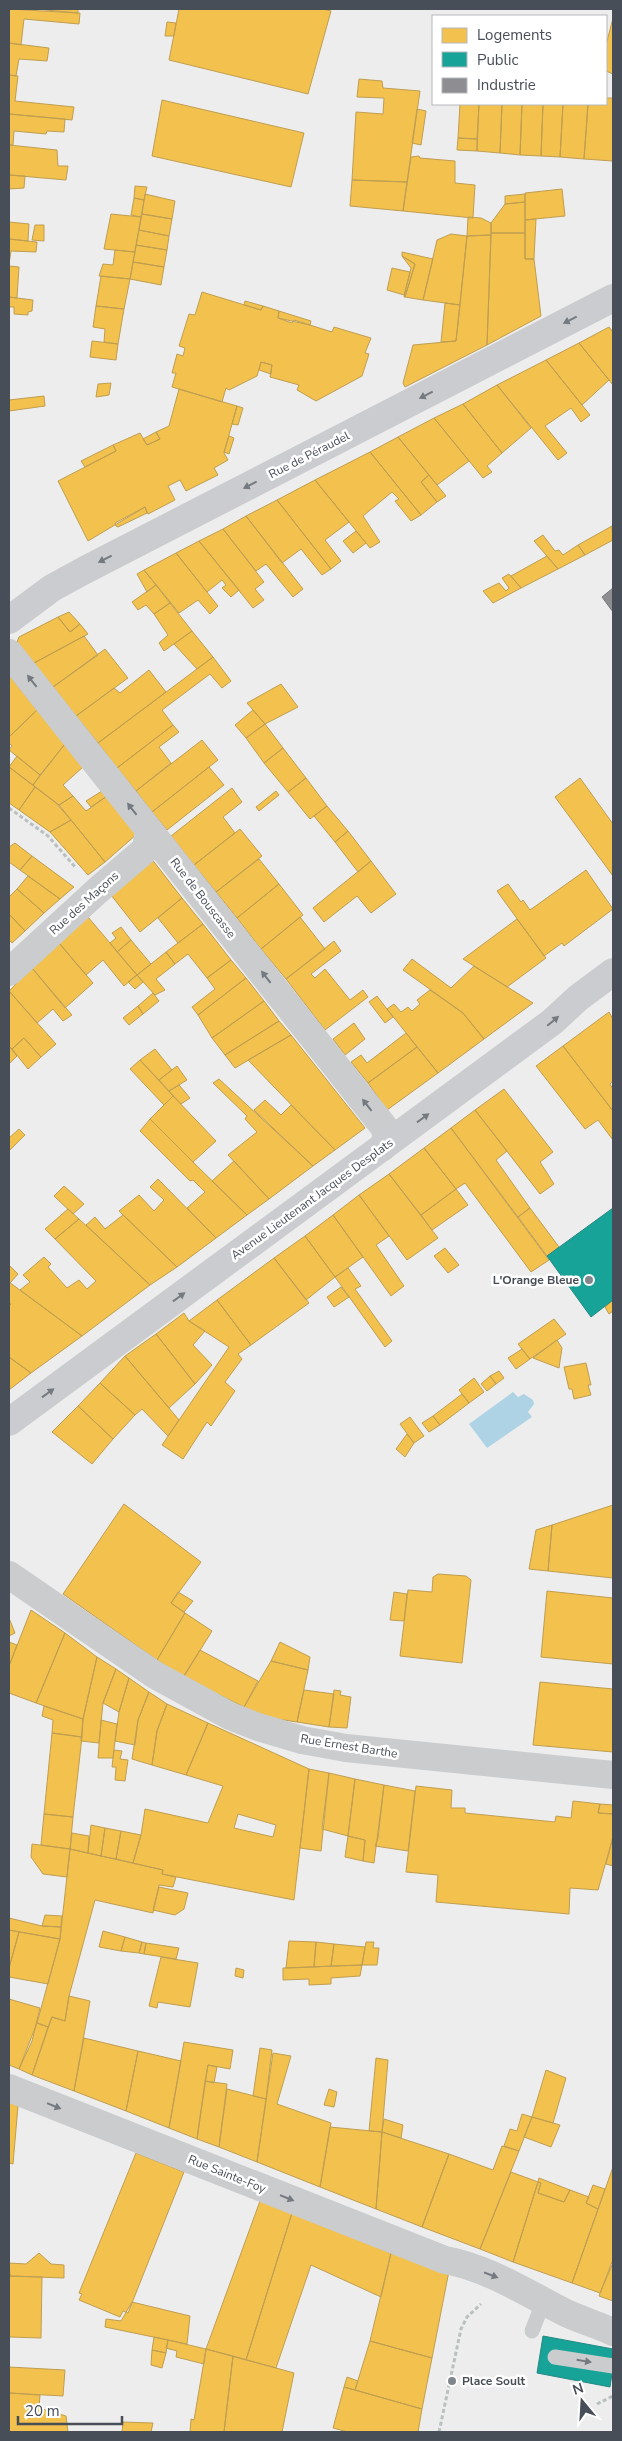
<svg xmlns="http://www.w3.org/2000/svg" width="622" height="2441" viewBox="0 0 622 2441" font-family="'Nunito Sans',sans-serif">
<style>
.water{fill:#aed3e4}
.homes{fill:#f2c14e;stroke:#bf9e51;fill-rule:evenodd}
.public{fill:#17a398;stroke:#258a84}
.industry{fill:#8d8d92;stroke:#787a80}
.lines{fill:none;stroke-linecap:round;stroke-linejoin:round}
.path{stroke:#b8c1bf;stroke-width:3;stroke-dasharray:4 2.5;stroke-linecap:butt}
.service{stroke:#caccce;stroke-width:15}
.minor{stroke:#caccce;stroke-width:28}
.secondary{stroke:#cacccf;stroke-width:28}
.oneway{fill:#757a81}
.poi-dot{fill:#81868c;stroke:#fff;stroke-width:2}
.labels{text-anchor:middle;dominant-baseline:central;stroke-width:5;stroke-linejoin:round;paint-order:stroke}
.street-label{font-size:12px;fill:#474e57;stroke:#fff}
.poi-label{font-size:12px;font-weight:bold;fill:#474e57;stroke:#fff;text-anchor:end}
</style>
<rect width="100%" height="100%" fill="#eeeded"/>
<path class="water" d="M513,1392l5,5 6,-3 9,6 1,4 -6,8 4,5 -45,31 -18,-24z"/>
<path class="homes" d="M9,9l69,4h2l-1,11 -55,-5 -3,26 -12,-2z
M35,9h43v4z
M179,9h144l8,2 -23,83 -139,-34z
M613,18v56l-7,-3v-26z
M167,22l9,1 -2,13h-9z
M9,43l40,5 -2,13 -28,-2 -3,17 -7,-1z
M9,75l9,1 -3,25 59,6 -2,13 -63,-6z
M359,79l23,2 1,7 37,3 -13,91 -55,-2 4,-68 27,2 1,-16 -27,-1z
M606,98h7v63l-29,-2 4,-55h18z
M162,100l142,33 -13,54 -139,-31z
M460,104h19l-2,35 -19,-1z
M479,104h23l-2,49 -23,-2z
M502,104h20l-2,51 -20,-2z
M522,104h21l-2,52 -21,-1z
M543,104h20l-3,53 -19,-1z
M563,104h25l-4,55 -24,-2z
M417,109l9,2 -5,34 -9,-2z
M9,114l56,5 -1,13 -17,-1 -1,3 -32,-3 -1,14h-4z
M458,138l19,1v12l-20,-1z
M9,145l48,5 1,16h10l-2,14 -57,-5z
M419,156l1,2 35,3v22l20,2 -2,33 -70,-7 8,-54z
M9,175l16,1 -1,12 -15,1z
M352,180l55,2 -4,29 -53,-5z
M135,186l12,1 -3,13 -10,-2z
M562,189l3,27 -40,4v-27z
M145,194l30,7 -3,18 -30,-5z
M525,194v8l-20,2v-8z
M134,198l10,2 -3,17 -10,-2z
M525,202v31h-34v-10l14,-19z
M111,214l30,3 -6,35 -31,-3z
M142,214l30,5 -3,17 -30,-6z
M468,217l13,1 10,5v12l-24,1z
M536,219l-2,40h-9v-39z
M9,222l20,2 -1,17 -19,-2z
M35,225h9v16l-12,-1z
M139,230l30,6 -2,14 -31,-5z
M491,233h34v26h9l7,57 -54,29z
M451,234l16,2 -7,69 -37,-5 14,-60z
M491,235l-4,110 -82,42 -2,-4 10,-38 43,-4 11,-105z
M9,239l28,3 -1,10 -25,-1 -2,13z
M136,245l31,5 -3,17 -31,-5z
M115,250l20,2 -5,27 -31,-3 4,-12 10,1z
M402,252l31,7 -10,41 -18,-3 10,-33 -13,-8z
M402,256l13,8 -10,33h-1l7,-29z
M133,262l31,5 -3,18 -31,-6z
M9,266l10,1 -2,31 -8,-1z
M392,268l18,4 -6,23 -17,-5z
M101,276l29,3 -6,30 -28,-3z
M202,292l59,18 2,-4 16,5 -1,7 14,5 2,-3 38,12 2,-5 37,11 -6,15 4,1 -7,22 -46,25 -19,-11 2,-5 -29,-8 2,-12 -11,-3 -4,14 -28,14 -3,-2 -4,14 -50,-15 4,-14h-4l5,-19 6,2 2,-8 -6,-2 10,-32 6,1z
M9,297l24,3 -1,11 -4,1v3l-14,-1v-7h-5z
M245,301l18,5 -2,4 -17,-5z
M445,303l15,2 -4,36 -15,1z
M96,306l28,3 -6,35 -14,-2 1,-13 -12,-2z
M279,311l32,10 -1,4 -32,-7z
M609,327l4,5v53l-34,-42z
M92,341l26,3 -2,16 -26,-3z
M579,343l30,37 -27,25 -36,-45z
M546,360l44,55 -9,7 -10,-14 -26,18 22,27 -9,7 -61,-75z
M261,362l11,3 -1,9 -12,-4z
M111,383l-2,12 -13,2 2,-13z
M497,385l34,43 -29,25 -39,-49z
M179,389l58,17 -13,47 4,7 -14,8 4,7 -32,16 -6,-11 -12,6 7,14 -27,14 -3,-7 -57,34 -30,-60 58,-30 -3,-6 27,-12 7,12 13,-6 -4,-7 13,-6z
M44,396l1,10 -36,5v-11z
M463,404l39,49 -15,13 5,6 -9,6 -49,-60z
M237,406l6,2 -5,17 -6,-1z
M434,418l35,43 -32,24 -39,-48z
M156,432l4,7 -13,6 -4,-6z
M229,436l5,2 -5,16 -5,-2z
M398,437l31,38 -8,7 16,20 -16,13 -51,-63z
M113,445l3,6 -31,16 -4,-6z
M370,452l51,63 -10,6 -16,-20 4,-2 -7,-7 -29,24 17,26 -10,6 -55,-68z
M429,475l17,21 -9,6 -16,-20z
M315,480l34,42 -24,18 16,21 -10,8 -54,-69z
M277,500l54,69 -9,6 -21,-26 -19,14 -36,-47z
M145,507l2,6 -29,14 -2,-1 -1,-3z
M246,516l57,73 -10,8 -27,-33 -10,7 -33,-42z
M612,526l1,14 -28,15 -7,-10z
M223,529l41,53 -9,7 9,11 -11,8 -54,-67z
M356,531l10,12 -13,10 -10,-12z
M543,535l12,16 4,-1 4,5 15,-10 7,10 -27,14 -24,-28z
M199,541l40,49 -8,7 -9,-9 4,-3 -4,-5 -15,12 -31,-39z
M176,553l42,53 -8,8 -12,-14 -19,13 -35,-43z
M547,556l11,13 -37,19 -10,-12z
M144,570l12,15 -9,7 -10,-18z
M509,574l12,14 -28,15 -10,-12 16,-8 7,8 3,-3 -7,-10z
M156,585l14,18 -16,11 -8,-9 -8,5 -6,-8z
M170,603l22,28 -28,20 -5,-8 9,-8 -14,-21z
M69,612l11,12 -10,8 -12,-15z
M58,617l12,15 10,-8 8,10 -54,29 -17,-21 2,-5z
M192,631l21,26 -16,12 -23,-25z
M84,636l14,19 -45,32 -19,-24z
M105,649l23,29 -52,38 -23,-29z
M213,657l18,24 -9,7 -12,-14 -48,36 11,15 -56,43 -19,-25z
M149,670l17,22 -68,51 -22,-27 38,-28 6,5z
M9,675l28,35 -28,27z
M281,684l17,23 -33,17 -18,-21z
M37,710l28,34 -25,31 -31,-25 3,-4 -3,-3v-6z
M253,710l12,14 -19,14 -11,-13z
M265,724l18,24 -19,15 -18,-25z
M173,725l6,7 -20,15 12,16 -35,28 -19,-23z
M202,740l16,20 -66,52 -16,-21z
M65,744l18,23 -20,18 10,11 -14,9 -26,-20z
M283,748l23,30 -18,14 -24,-29z
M17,756l23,19 -7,10 -24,-18z
M9,767l26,20 -16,23 -10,-7z
M209,767l15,18 -57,45 -15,-18z
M306,778l21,28 -17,13 -22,-27z
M580,778l33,46v52l-58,-79z
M35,787l21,16 15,17 -21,12 -31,-22z
M232,788l10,14 -19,15 12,16 -41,32 -23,-29z
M102,791l5,5 -16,11 -5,-6z
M276,791l3,4 -20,16 -3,-4z
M73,796l13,15 21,-15 30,38 -32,28 -46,-57z
M327,806l21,25 -13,11 -21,-26z
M71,820l34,42 -17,13 -38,-43z
M240,829l22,27 -46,36 -22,-27z
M348,831l23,30 -13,11 -23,-30z
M15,843l17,13 -12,14 -11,-8v-15z
M32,856l42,31 -14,12 -40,-29z
M151,858l31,40 -42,34 -29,-37z
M259,859l20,25 -42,34 -21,-26z
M371,861l25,33 -25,19 -14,-17 -33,26 -11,-14z
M586,870l27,39 -49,37 -2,-3 -18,13 -47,-65 11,-7 13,18 2,-2 7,10z
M28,876l32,23 -16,14 -27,-24z
M279,884l24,31 -42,34 -24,-31z
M17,889l27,24 -19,18 -16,-17v-17z
M182,898l21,26 -25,19 -20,-25z
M9,914l16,17 -13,12 -3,-3z
M88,917l49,58 -13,11 -21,-26 -17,15 -27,-32z
M300,917l25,32 -39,30 -25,-30z
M517,919l29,39 -39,29 -44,-28z
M203,924l28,36 -24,18 -19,-24 -13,10 -9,-12z
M121,927l10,13 -14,12 -7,-9 6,-5 -4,-5z
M131,940l20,24 -14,11 -20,-23z
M334,941l7,10 -30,23 4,4 10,-9 25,31 13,-10 5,7 -43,33 -39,-51z
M59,943l34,40 -28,25 -33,-40z
M166,952l9,12 -19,15 9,11 -10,5 -18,-20z
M412,959l39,29 23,-22 59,37 -49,36 -21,-26 -60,-43z
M231,960l15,18 -48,37 -6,-8 23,-18 -8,-11z
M32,968l40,47 -9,6 -10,-12 -16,14 -28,-32z
M137,975l6,7 -8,7 -7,-7z
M246,978l18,23 -52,37 -14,-23z
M430,990l33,23 21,26 -46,34 -51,-64 7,-5 7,8 7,-5 4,4 8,-7 -3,-4z
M9,991l47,53 -15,13 -17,-19 -12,11 -3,-3z
M153,993l6,8 -16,13 -5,-8z
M377,996l16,21 -8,6 -16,-21z
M264,1001l15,20 -54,34 -13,-17z
M138,1006l5,8 -14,11 -6,-7z
M609,1012l4,7v62l-3,3 3,5v22l-50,-65z
M279,1021l12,14 -56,33 -10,-13z
M354,1023l11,16 -20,16 -12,-16z
M406,1033l11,14 -49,36 -17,-21 10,-7 6,8z
M291,1035l74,93 -30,22 -87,-90z
M24,1038l17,19 -13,12 -16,-20z
M9,1046l8,10 -8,8z
M563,1046l50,65v29l-15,-20 -13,9 -49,-63z
M417,1047l21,26 -51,37 -19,-27z
M155,1049l17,21 -13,10 -19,-20z
M140,1060l33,36 -9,9 -34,-36z
M177,1066l10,14 -18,11 -10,-11z
M219,1079l94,87 -44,33 -41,-44 29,-23 -12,-13 2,-3 -34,-33z
M179,1085l11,13 -9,6 -12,-13z
M504,1089l49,63 -13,10 14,22 -14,10 -65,-84z
M173,1096l43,45 -23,21 -43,-43z
M265,1100l16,15 10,-10 44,45 -22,16 -59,-56z
M475,1110l32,41 -11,9 34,48 -12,9 -67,-89z
M150,1119l43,43 54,53 -31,23 -29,-30 18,-16 -12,-12 -3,1 -50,-50z
M451,1128l98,132 -18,12 -66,-89 -9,6 -32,-41z
M19,1129l6,6 -16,16v-13z
M424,1148l32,41 -35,26 -32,-41z
M234,1161l35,38 -22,16 -35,-34z
M389,1174l49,64 -31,22 -48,-65z
M158,1179l58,59 -39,29 -58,-56 20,-16 15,16 10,-11 -14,-13z
M64,1186l20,18 -11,10 -19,-18z
M456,1189l12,16 -36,25 -11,-15z
M359,1195l30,41 -13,9 28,41 -13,10 -58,-81z
M530,1208l29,39 -12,9 -29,-39z
M68,1209l11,10 -24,20 -10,-10z
M123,1215l54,52 -27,18 -64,-60 9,-8 10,12z
M333,1215l30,42 -28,20 -30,-41z
M79,1219l71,66 -68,51 -62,-46 10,-8 -7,-7 21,-18 7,7 -3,3 19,21 12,-8 8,9 9,-8 -41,-42z
M305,1236l30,41 -29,23 -32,-42z
M445,1248l14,17 -11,8 -14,-17z
M274,1258l35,45 -58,42 -34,-45z
M9,1265l9,9 -8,9 -1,-1z
M348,1268l13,18 -6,3 37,52 -7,6 -50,-70z
M9,1282l73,54 -51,37 -22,-16v-51l2,-2 -2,-1z
M341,1287l8,10 -15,10 -7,-10z
M217,1300l34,45 -13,9 4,5 -17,23 10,9 -24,35 -4,-4 -24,37 -21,-14 67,-98 -40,-26z
M613,1300v11l-4,3 -4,-7z
M184,1313l5,8 16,10 -12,14 19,20 -17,19 -39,-50z
M554,1319l12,15 -36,25 -12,-15z
M156,1334l39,50 -26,24 -44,-52z
M557,1340l5,8 -3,20 -26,-10z
M522,1349l8,10 -14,10 -8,-11z
M125,1356l54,64 -11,16 -26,-27 -7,6 -35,-32z
M9,1357l22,16 -22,17z
M586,1363l5,22h-3l3,10 -17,4 -2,-10h-3l-5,-22z
M499,1371l5,7 -8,6 -6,-8z
M490,1376l6,8 -9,7 -6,-7z
M474,1378l10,14 -15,11 -10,-13z
M100,1383l35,32 -22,24 -35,-33z
M462,1394l7,9 -29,22 -7,-9z
M78,1406l35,33 -21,25 -40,-32z
M433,1416l7,9 -11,7 -7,-9z
M410,1417l14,19 -10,7 -14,-19z
M407,1434l7,9 -9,14 -9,-8z
M124,1504l77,58 -30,41 14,10 -28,47 -94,-66z
M613,1505v73l-65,-7 4,-46z
M552,1525l-4,46 -19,-2 7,-39z
M438,1574l28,2 5,4 -9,83 -62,-7 8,-66 24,2 1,-15z
M547,1591l66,7v66l-72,-7z
M178,1592l15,9 -9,11 -13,-9z
M394,1592l13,2 -3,27 -14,-1z
M31,1610l34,23 -29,70 -27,-10v-27z
M185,1613l27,18 -29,47 -26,-18z
M9,1618l6,15 -6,3z
M65,1633l32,24 -14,62 -47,-16z
M9,1642l8,3 -8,21z
M280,1642l30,15 -2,13 -37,-9z
M200,1650l58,31 -14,26 -61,-30z
M97,1657l19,12 -13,34 -4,40 -18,-2 2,-22z
M271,1661l37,9 -11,52 -33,-5 -20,-10z
M116,1669l13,9 -10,34 -16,-9z
M129,1678l20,14 -11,28 -3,25 -20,-4 4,-29z
M540,1682l73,7v63l-80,-7z
M304,1690l30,4 -5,33 -32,-5z
M334,1690l7,1 -1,4 11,2 -4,31 -18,-1z
M149,1692l18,12 -10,27 -5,34 -20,-6 6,-39z
M167,1704l41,19 -22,52 -34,-10 5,-34z
M44,1706l39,13 -1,18 -30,-4 1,-13 -11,-4z
M101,1720l16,4 -4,34h-15z
M208,1723l101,46 -15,131 -132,-26 1,-4 -30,-7 8,-28 4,-26 63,14 15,-37 -37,-11zM238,1814l38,11 -3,12 -39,-9z
M52,1733l30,4 -9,80 -29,-3z
M114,1750l8,1 -2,8 8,1 -3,21 -10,-1 1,-13h-4z
M309,1769l20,4 -8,78 -21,-3z
M329,1773l26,6 -7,57 -26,-7z
M355,1779l29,6 -10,78 -11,-2 2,-21 -17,-4z
M384,1785l31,6 -7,60 -33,-5 3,-8z
M416,1786l36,4 -1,18h14v5l90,9 1,-6 15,2 2,-17 27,3 -2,9 15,1v23l-15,53 -28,-2 -1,26 -133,-12 2,-27 -32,-3z
M600,1804l13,1v9l-15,-1z
M44,1814l29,3 -3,32 -29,-4z
M91,1825l14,3 -4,28 -13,-3z
M105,1828l16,3 -5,28 -15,-3z
M121,1831l20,4 -8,28 -17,-4z
M72,1833l17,3 -1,17 -18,-4z
M348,1836l17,4 -2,21 -18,-4z
M613,1837v29l-7,-2z
M32,1844l38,5 -3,28 -24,-3 -12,-17z
M70,1849l93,21 -1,4 14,3 -3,10 -14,-2 -6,28 -58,-13 -26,96 -4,25 -13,-4 -4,10 -11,-4 23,-84z
M159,1887l29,6 -4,16 -9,6 -22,-5z
M45,1915l17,1 -1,11 -19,-1z
M9,1918l33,8 19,1 -1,12 -51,-9z
M9,1930l10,2 -10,36z
M103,1931l22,6 -4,14 -22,-4z
M19,1932l41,7 -12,45 -39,-7v-9z
M125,1937l17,5 -3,11 -18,-2z
M289,1941l27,1 -2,25 -28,1z
M142,1942l4,1 -2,11 -5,-1z
M316,1942l18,2 -3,22 -17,1z
M366,1942h8l-1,6h6l-2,17h-15z
M146,1943l33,5 -3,11 -32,-5z
M334,1944l31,3 -3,18 -31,1z
M161,1957l37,6 -8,44 -32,-5 -1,6 -8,-2z
M362,1965l-2,11 -29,2v6l-22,1v-6l-26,1v-12z
M236,1968l8,2 -1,8 -8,-2z
M69,1996l21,5 -16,90 -42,-16 20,-58 13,4z
M9,1999l31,9 -8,33 -13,28 -10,-4z
M37,2023l11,4 -16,48 -13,-6z
M84,2038l54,13 -12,60 -52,-20z
M184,2042l49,8 -3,19 -22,-4 -11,74 -28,-11z
M260,2048l12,2 -6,49 -13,-3z
M138,2051l43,10 -12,67 -43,-17z
M273,2053l18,3 -14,48 54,19 -11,64 -63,-25z
M376,2058l12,2 -6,72 -13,-1z
M208,2065l9,2 -3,16 -9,-2z
M546,2070l20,8 -13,45 -21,-6z
M205,2081l22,3 -8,63 -22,-8z
M227,2089l39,10 -9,63 -38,-15z
M329,2089l8,3 -3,15 -10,-2z
M9,2102l9,4 -5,58 -4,-1z
M522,2114l10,3 -13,34 -15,-5 6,-17 7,2z
M532,2117l28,8 -9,22 -27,-10z
M384,2119l19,6 -2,13 -19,-6z
M330,2127l52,5 -6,77 -56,-22z
M382,2132l67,22 -27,73 -46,-18z
M502,2146l17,5 -39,98 -58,-22 27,-73 44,16z
M136,2153l48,19 -56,141 -5,-2 -3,6 -41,-17 3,-6 -3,-1z
M613,2167v96l-13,30 -28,-10z
M511,2172l27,10 -25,80 -33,-13z
M539,2178l31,12 -6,12 -26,-9 3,-10 -3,-1z
M538,2182l3,1 -3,10 26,9 6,-12 19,7 -3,6 12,6 -26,74 -59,-21z
M593,2185l12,4 -7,20 -12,-6z
M260,2201l32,12 -46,147 -40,-11z
M292,2213l99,40 -10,44 -70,-32 -35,103 -30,-8z
M39,2253l12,11 13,1v13l-54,-2 -1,-13 17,1z
M391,2253l58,18 -17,87 -62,-17z
M612,2262l1,1v38l-14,-5z
M9,2276l33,1 -1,61 -32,-1z
M132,2302l58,14 -3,28 -82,-17 1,-8 15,2z
M154,2337l14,3 -2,13 -14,-3z
M168,2340l38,9 -2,15 -28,-7 1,-6 -11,-3z
M370,2341l62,17 -10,51 -67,-19z
M206,2349l27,7 -9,76h-34l1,-13 3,1z
M152,2350l14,3 -4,15 -11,-3z
M233,2356l61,17 -12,59h-58z
M9,2367l56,3 -2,26 -54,-3z
M347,2377l11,4 -3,9 -11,-3z
M344,2387l78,22 -4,23h-70l-15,-4z
M9,2393l31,2 -1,13 27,8 2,16h-59z
M123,2422l30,1 -2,9h-29z"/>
<path class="public" d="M613,1208v92l-22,17 -44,-61z
M543,2336l70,13v18l-3,20 -73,-14z"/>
<path class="industry" d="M613,588v24l-11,-15z"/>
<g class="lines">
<path class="path" d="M9,808l39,28 28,32
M597,2404l16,-8
M439,2432l22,-103 6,-12 14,-13"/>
<path class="service" d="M532,2331l12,-31
M555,2357l58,9"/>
<path class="minor" d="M9,653l375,474 3,9 -4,11
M9,972l88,-81 49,-42 3,-19
M9,1575l146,100 75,41 28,11 44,13 44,8 267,27
M9,2088l436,172c44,8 81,33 121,53 15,7 32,12 47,19"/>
<path class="secondary" d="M9,620l43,-32 33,-18 528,-272
M9,1422l543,-400 26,-24 35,-26"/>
</g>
<defs><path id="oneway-solid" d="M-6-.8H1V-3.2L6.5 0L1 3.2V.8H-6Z" transform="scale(1.25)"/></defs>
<g class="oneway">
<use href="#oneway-solid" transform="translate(570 320) rotate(153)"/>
<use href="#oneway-solid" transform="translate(426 395) rotate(153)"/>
<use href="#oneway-solid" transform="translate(250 485) rotate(153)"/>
<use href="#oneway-solid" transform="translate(105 559) rotate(153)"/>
<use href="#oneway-solid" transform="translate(32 681) rotate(-128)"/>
<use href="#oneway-solid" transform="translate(132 809) rotate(-128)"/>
<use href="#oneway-solid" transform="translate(266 977) rotate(-128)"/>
<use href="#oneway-solid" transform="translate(553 1021) rotate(-40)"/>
<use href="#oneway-solid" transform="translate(367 1105) rotate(-128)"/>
<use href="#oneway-solid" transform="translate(423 1118) rotate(-36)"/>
<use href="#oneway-solid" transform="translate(179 1297) rotate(-36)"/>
<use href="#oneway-solid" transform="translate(48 1393) rotate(-36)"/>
<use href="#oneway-solid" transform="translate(54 2106) rotate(22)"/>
<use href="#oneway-solid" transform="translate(287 2198) rotate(22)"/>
<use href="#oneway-solid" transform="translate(491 2275) rotate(21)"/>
<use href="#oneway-solid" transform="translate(584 2361) rotate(9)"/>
</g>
<g class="poi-dot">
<circle cx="589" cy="1280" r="5"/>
<circle cx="452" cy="2381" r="5"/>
</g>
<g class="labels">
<g class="street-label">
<text transform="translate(309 455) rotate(-27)">Rue de Péraudel</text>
<text transform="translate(203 898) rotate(52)">Rue de Bouscasse</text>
<text transform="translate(84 903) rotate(-42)">Rue des Maçons</text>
<text transform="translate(312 1199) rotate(-36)">Avenue Lieutenant Jacques Desplats</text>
<text transform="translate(349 1746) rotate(9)">Rue Ernest Barthe</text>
<text transform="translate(227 2174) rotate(22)">Rue Sainte-Foy</text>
</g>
<g class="poi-label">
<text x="579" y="1280">L'Orange Bleue</text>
<text x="462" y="2381" text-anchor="start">Place Soult</text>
</g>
</g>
<rect width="622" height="2441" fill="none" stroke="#474e57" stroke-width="20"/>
<rect x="432" y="15" width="175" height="90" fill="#ffffff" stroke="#b5b8bc"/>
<rect x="442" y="28" width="25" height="15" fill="#f2c14e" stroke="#b5b8bc"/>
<text x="477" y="40" font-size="15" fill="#474e57">Logements</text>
<rect x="442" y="52" width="25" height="15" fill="#17a398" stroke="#b5b8bc"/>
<text x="477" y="65" font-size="15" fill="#474e57">Public</text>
<rect x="442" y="78" width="25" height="15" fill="#8d8d92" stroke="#b5b8bc"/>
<text x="477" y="90" font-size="15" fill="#474e57">Industrie</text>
<g transform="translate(582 2401) rotate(342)" stroke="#ffffff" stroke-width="4" paint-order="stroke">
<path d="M0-4L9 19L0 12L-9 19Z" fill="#474e57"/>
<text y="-8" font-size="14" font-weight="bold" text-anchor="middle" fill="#474e57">N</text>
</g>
<path d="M18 2416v8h104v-8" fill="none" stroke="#474e57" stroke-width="2.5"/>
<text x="25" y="2416" font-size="15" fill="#474e57" stroke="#ffffff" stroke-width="4" paint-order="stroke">20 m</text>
</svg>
